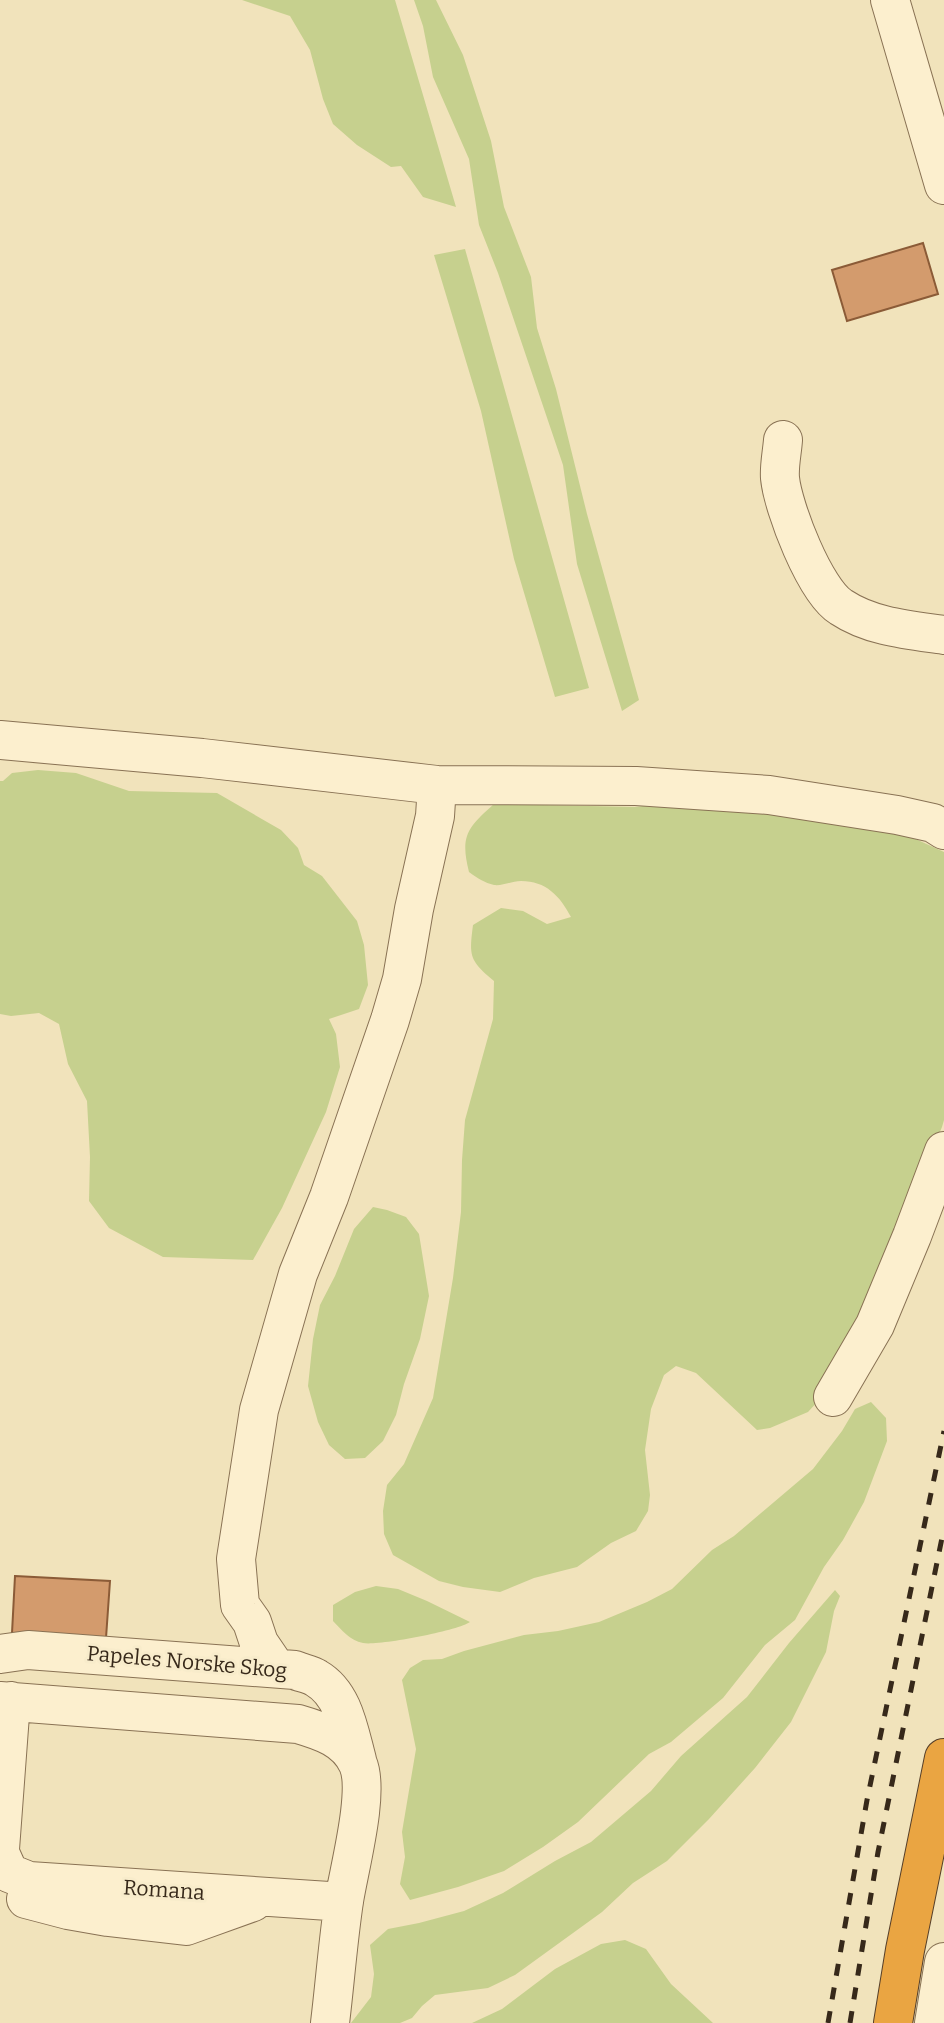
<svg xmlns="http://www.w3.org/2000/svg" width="944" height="2023" viewBox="0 0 944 2023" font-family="Bitter,serif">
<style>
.green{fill:#c6d08e}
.building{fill:#d39b6d;stroke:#8b5b37;stroke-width:2}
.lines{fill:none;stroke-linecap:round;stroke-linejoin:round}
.minor-casing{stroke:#897254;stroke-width:40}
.highway-casing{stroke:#563f29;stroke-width:40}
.minor{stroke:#fcefce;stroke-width:38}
.highway{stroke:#eaa542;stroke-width:38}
.rail{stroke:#37291a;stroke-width:5;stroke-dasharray:12 12;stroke-linecap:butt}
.labels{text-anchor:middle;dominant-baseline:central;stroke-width:6;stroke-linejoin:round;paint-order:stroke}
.street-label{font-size:21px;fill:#37291a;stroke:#f8eccb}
</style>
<rect width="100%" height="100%" fill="#f1e3bb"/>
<path class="green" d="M242,0h153l61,207 -33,-10 -22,-31 -10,1 -34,-22 -24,-21 -10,-25 -13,-49 -20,-34z
M414,0h22l27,55 28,86 13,66 27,70 6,51 19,61 31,125 52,186 -17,11 -45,-147 -14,-99 -65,-192 -19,-48 -10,-66 -36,-82 -10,-51z
M465,249l124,439 -34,9 -41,-138 -33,-148 -47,-156z
M38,770l38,3 53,18 88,2 64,37 17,18 6,17 18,11 35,45 7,24 4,40 -9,24 -30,10 7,15 4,33 -14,45 -44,96 -29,52 -90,-3 -54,-29 -20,-27 1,-44 -3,-56 -19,-37 -9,-40 -20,-11 -28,3 -11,-2v-233h3l9,-8z
M682,801l227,35 35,16v268l-2,7 -111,260 -23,25 -38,16 -13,2 -61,-57 -20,-7 -12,9 -13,34 -6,41 5,45 -2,16 -12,20 -25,12 -34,24 -43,11 -34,14 -37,-5 -24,-6 -46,-26 -9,-21 -1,-23 4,-26 17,-21 29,-66 20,-120 8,-66 1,-52 3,-40 28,-101 1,-38c-25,-21 -25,-25 -21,-56l28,-17 22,3 24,13 24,-7c-11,-21 -25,-36 -50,-36 -9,0 -18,5 -27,4 -9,-2 -17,-7 -25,-13 -9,-36 -2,-44 25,-68l141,3z
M373,1207l14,3 19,7 13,17 10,62 -9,43 -16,45 -8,31 -13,26 -18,17 -20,1 -16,-14 -11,-23 -10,-36 5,-47 7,-34 15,-29 19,-47z
M871,1402l15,16 1,23 -23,61 -21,38 -19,27 -29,53 -30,25 -42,53 -52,44 -22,12 -71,68 -35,25 -39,24 -46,16 -48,13 -10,-16 5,-27 -3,-25 14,-83 -14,-69 8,-12 13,-8 19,-1 22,-8 60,-16 34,-4 41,-9 48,-20 25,-13 40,-39 22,-14 79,-67 29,-38 13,-22z
M376,1586l22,3 29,12 43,21c-13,9 -92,24 -107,21 -13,-2 -22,-14 -30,-22v-16l22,-13z
M835,1590l5,6 -6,15 -8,41 -35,70 -36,46 -46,51 -42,42 -34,22 -31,29 -87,63 -27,13 -53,7 -13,11 -10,12 -12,5h-49l20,-26 3,-23 -4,-29 18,-16 31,-6 45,-12 39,-18 52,-32 36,-19 60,-51 30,-35 66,-59 42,-54z
M625,1940l21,9 25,35 42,39h-241l30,-14 53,-40 46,-25z"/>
<path class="building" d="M923,243l15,51 -91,27 -15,-51z
M15,1576l95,5 -4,57 -94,-5z"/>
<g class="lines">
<g class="minor-casing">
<path id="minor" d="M890,0l54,185
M783,440c-1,13 -4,26 -3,38 3,30 35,113 61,129 30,20 68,23 103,28
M0,740l202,18 235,27 199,1 133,9 128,20 36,8 11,7
M833,1397l42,-72 37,-89 32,-85
M0,1654l28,-4 267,20c6,3 15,4 21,8 28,16 33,53 41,82
M276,1668l-17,-25 -7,-21 -12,-17 -4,-46 23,-149 39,-136 31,-77 61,-177 12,-41 12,-70 21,-93 2,-31
M0,1701l298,23c24,7 49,15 60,40 12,28 -9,105 -14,137 -6,40 -9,81 -14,122
M0,1849l11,-148
M0,1853l9,20 20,8 315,21
M26,1899l42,11 40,7 78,9 67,-24
M934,2023l10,-61"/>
</g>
<g class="highway-casing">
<path id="highway" d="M893,2023l12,-73 39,-192"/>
</g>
<use href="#minor" class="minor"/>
<use href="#highway" class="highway"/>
<path class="rail" d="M828,2023l39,-223 77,-369
M850,2023l28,-171 66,-324"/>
</g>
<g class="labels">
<g class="street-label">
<text transform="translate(187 1662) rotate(5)">Papeles Norske Skog</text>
<text transform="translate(164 1890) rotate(4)">Romana</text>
</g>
</g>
</svg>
